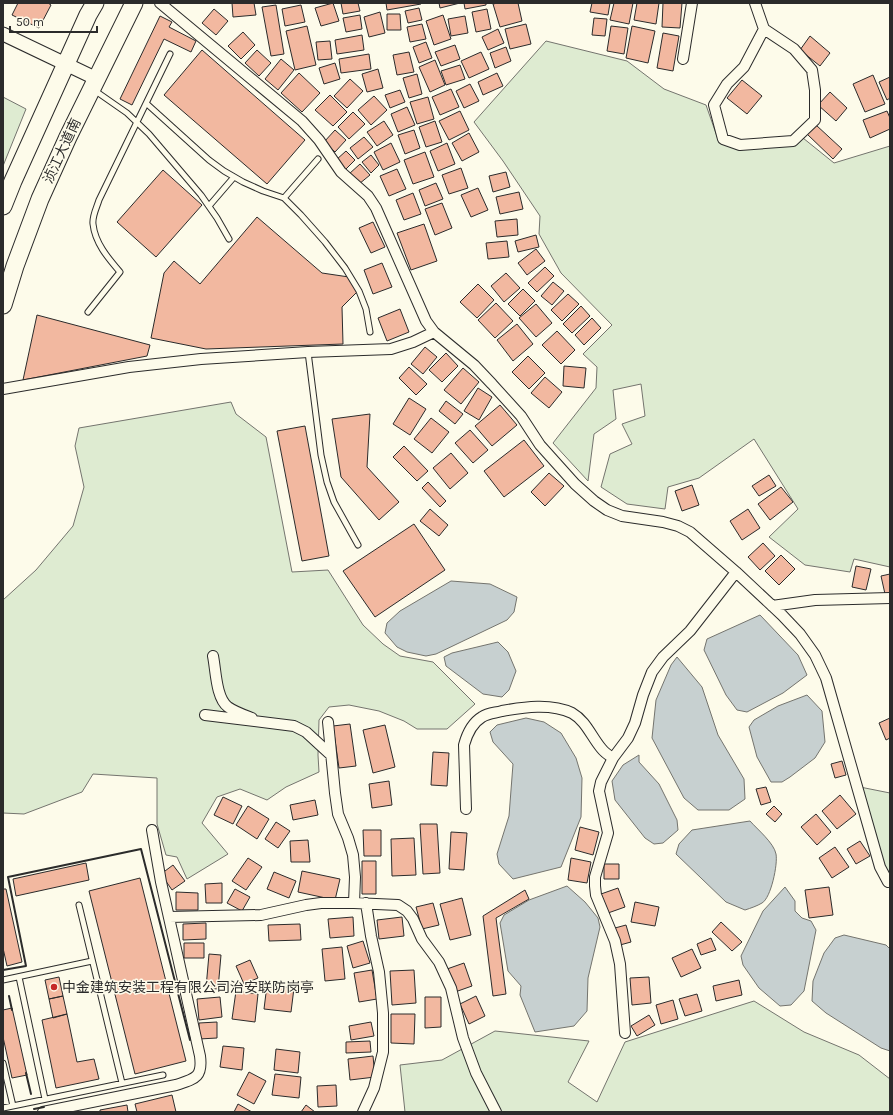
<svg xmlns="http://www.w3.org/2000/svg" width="893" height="1115" viewBox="0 0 893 1115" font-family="Karla,'Noto Sans SC',sans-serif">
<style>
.green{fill:#deebd1;stroke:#74746e}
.water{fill:#c7d0d0;stroke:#74746e}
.building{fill:#f2b8a0;stroke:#2b2b2b}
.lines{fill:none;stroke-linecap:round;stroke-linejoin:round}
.service-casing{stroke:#2b2b2b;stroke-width:7}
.minor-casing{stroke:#2b2b2b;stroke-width:12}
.tertiary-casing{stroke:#2b2b2b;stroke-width:15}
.primary-casing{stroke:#2b2b2b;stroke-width:19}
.service{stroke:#fdfbea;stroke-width:5}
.minor{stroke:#fdfbea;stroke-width:10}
.tertiary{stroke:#fdfbea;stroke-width:13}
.primary{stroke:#fdfbea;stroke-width:17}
.wall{stroke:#2b2b2b;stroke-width:2}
.poi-dot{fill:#c62828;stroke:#fdfbea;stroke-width:1.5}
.labels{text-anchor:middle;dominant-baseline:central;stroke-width:3;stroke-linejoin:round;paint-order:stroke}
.street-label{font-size:14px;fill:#2b2b2b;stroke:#fdfbea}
.poi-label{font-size:14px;fill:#2b2b2b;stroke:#fdfbea;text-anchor:start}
</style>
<rect width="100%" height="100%" fill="#fdfbea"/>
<path class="green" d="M546,41l81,20 37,28 42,16 13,37 84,-4 31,25 56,-17v421l-36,-8 -4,13 -45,-7 -36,-28 29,-28 -44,-70 -55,39 -31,9 -3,22 -38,-5 -26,-17 9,-33 22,-10 -10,-20 23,-8 -4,-32 -28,6 3,29 -22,15 -6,47 -35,-38 43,-55 1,-21 -14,-13 29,-29 -51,-52 -22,-39 1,-18 -37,-55 -29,-39z
M3,97l23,12 -23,57z
M231,402l5,12 30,23 26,135 36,-2 35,55 20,19 17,12 33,6 42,42 -28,25h-30l-13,-8 -25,-10 -30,-6 -20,2 -10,13 -1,35 1,17 -33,15 -19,13 -27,-11 -23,8 -15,26 26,31 -41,25 -10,-22 -11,-2 -9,-31v-46l-64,-4 -11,18 -58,22 -21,-1v-213l33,-30 37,-44 11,-39 -9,-41 4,-18z
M860,787l30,6v87l-8,-13z
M754,1001l50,31 55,23 31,24v33h-485l-5,-47 42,-5 53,-29 94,10 -21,41 29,20 28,-60z"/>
<path class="water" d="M451,581l39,3 27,13 -3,15 -7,8 -71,34 -10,2 -19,-4 -10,-5 -12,-14 2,-10 13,-12z
M760,615l38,40 9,20 -24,18 -36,19 -10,-2 -11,-15 -22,-45 3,-11z
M498,642l10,10 8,19 -7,19 -7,7 -19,-3 -37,-28 -2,-9 8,-4z
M677,657l25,30 16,48 26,44 1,20 -16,11h-31l-14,-12 -32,-60 4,-38 15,-35z
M807,695l15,16 3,31 -10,16 -25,19 -8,5h-11l-14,-25 -8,-30 5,-7 24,-14z
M526,718l18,4 17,11 15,25 6,20 -1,39 -20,50 -48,12 -14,-15 -2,-10 12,-38 4,-52 -20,-22 -3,-10 7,-7z
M639,755v7l20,22 18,36 1,10 -15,13 -9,1 -9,-6 -30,-38 -3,-19 11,-16z
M750,821c7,8 24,22 26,33 2,10 -5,44 -14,49 -5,3 -11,5 -17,7l-19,-8 -50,-48 3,-10 13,-14z
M567,886l18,16 13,16 2,9 -12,51 -1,33 -13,15 -39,6 -15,-37 1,-9 -13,-15 -8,-48 4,-8 25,-15z
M785,887l10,14v10l7,7 9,3 5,9 -12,61 -13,14 -11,1 -21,-18 -16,-23 -2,-9 22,-45z
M844,935l42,10 4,4v102l-9,-3 -55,-35 -14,-12 1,-20 11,-28 11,-15z"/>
<path class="building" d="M18,3h30l3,2 -12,23 -27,-13z
M232,3h22l2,12 -23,2z
M333,3l6,18 -18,5 -6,-18z
M341,3h17l2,8 -17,3z
M386,3h35v1l-34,6z
M439,3h21l-20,5z
M464,3h22v2l-21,4z
M498,3h20l4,18 -22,6 -7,-23z
M592,3h18l-2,12 -18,-3z
M614,3h19l-4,21 -19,-4z
M637,3h22l-3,21 -22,-4z
M663,3h19l-2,25 -18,-1z
M276,5l8,49 -13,2 -9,-49z
M301,5l4,17 -20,4 -3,-17z
M419,8l3,12 -14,3 -3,-12z
M214,9l14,12 -12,14 -14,-12z
M487,9l4,20 -15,3 -4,-20z
M380,12l5,21 -16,4 -5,-20z
M387,14h13l1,16h-14z
M360,15l2,14 -16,3 -3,-14z
M443,15l8,24 -17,6 -8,-24z
M160,16l12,6 -3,5 27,14 -5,11 -27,-13 -32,66 -12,-6z
M465,16l3,17 -17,3 -3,-17z
M594,18l13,1 -2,17 -13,-1z
M422,24l4,15 -16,3 -3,-15z
M526,24l5,20 -21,5 -5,-20z
M307,26l9,39 -21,5 -9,-39z
M611,26l17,2 -4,26 -17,-3z
M632,26l23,5 -7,32 -22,-5z
M498,29l6,14 -16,7 -6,-13z
M243,32l12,13 -14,14 -13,-13z
M663,33l16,3 -6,35 -16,-3z
M362,35l2,15 -27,4 -2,-14z
M810,36l20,17 -10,13 -20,-16z
M330,41l2,18 -14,1 -2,-18z
M426,42l6,16 -13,5 -6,-16z
M455,45l5,14 -19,7 -6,-14z
M506,47l5,14 -16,7 -5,-15z
M202,50l103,90 -38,44 -103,-89z
M257,50l14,13 -12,13 -14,-13z
M409,52l5,20 -17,3 -4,-20z
M481,52l8,17 -20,9 -8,-17z
M369,54l2,15 -30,4 -2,-14z
M281,59l13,11 -16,20 -13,-11z
M435,60l10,25 -15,7 -11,-25z
M335,63l5,16 -16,5 -5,-16z
M460,65l5,14 -19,6 -5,-14z
M378,69l5,19 -16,4 -5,-18z
M299,73l21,20 -18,19 -21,-19z
M497,73l6,13 -20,9 -5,-13z
M417,74l5,20 -13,4 -6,-20z
M873,75l12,29 -20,8 -12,-28z
M890,77v21l-3,2 -8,-18z
M350,79l13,12 -16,17 -13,-12z
M742,80l20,16 -15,18 -20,-16z
M470,84l9,17 -15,7 -8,-17z
M451,89l8,18 -19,8 -8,-18z
M400,90l5,12 -15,6 -5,-13z
M830,92l17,16 -11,13 -18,-16z
M330,95l17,17 -14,14 -18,-16z
M374,96l13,14 -16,15 -13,-15z
M428,97l6,22 -17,5 -7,-22z
M407,107l8,18 -17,7 -7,-18z
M460,111l9,19 -20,10 -10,-19z
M887,111l3,7v11l-20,9 -7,-18z
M353,112l12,12 -16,15 -11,-12z
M384,121l9,14 -16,11 -10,-14z
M435,121l7,21 -16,5 -7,-20z
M816,125l26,24 -9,10 -26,-25z
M335,130l11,10 -11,12 -11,-10z
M414,130l6,18 -15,6 -7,-19z
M469,133l10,19 -17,9 -10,-18z
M364,137l9,10 -15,12 -8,-11z
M391,143l9,19 -17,8 -9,-18z
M447,143l8,21 -17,7 -8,-20z
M346,151l9,9 -10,10 -9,-10z
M425,152l9,25 -21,7 -9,-24z
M371,155l8,10 -8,8 -9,-11z
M360,164l10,11 -11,9 -10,-10z
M461,168l7,20 -19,6 -7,-19z
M397,169l9,20 -17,7 -9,-20z
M163,170l39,35 -46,52 -39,-35z
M506,172l4,15 -17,5 -4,-16z
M436,183l7,16 -18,7 -6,-16z
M478,188l10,22 -17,7 -10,-22z
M519,192l4,17 -23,5 -4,-17z
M413,193l8,21 -17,6 -8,-20z
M442,203l10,25 -17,7 -10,-26z
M257,217l65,56 27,4 8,15 -15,15 1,37 -137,5 -55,-11 13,-65 10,-12 26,23z
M517,219l1,16 -21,2 -2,-16z
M373,222l12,25 -14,6 -12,-25z
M424,224l13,37 -26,9 -14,-37z
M536,235l3,12 -21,5 -3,-11z
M507,241l2,16 -21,2 -2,-16z
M536,249l9,12 -18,14 -9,-12z
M382,263l10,24 -19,7 -9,-24z
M545,267l9,9 -17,16 -9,-9z
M506,273l14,15 -16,14 -13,-16z
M553,282l11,9 -12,14 -11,-9z
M478,284l16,16 -17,18 -17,-16z
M523,289l12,12 -15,15 -12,-12z
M568,294l11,10 -17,17 -11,-11z
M496,303l17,18 -18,17 -17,-18z
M536,304l16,19 -16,14 -17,-19z
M581,306l9,10 -18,17 -9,-9z
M400,309l9,23 -22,9 -9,-23z
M37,315l113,30 -3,11 -124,24z
M592,318l9,10 -17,17 -9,-10z
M517,324l16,20 -20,17 -16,-21z
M557,331l18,19 -14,14 -19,-19z
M425,347l12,10 -14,17 -12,-10z
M446,353l12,13 -16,16 -13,-12z
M528,356l17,17 -16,16 -17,-17z
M564,366l22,2 -2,20 -21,-2z
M409,367l18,17 -11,11 -17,-17z
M463,368l16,14 -18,22 -17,-14z
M545,377l17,15 -13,16 -18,-15z
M478,388l14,9 -13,23 -15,-9z
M409,398l17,11 -16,26 -17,-11z
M446,401l17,13 -8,10 -16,-13z
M500,405l17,20 -25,21 -17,-20z
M370,414l-3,53 32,35 -20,18 -38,-43 -9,-58z
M431,418l18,14 -17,21 -18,-14z
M305,426l24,130 -27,5 -25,-130z
M470,430l18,20 -15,13 -18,-20z
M524,440l20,26 -40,31 -20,-26z
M404,446l24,25 -11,10 -24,-24z
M451,453l17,20 -18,16 -17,-21z
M549,473l15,13 -19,20 -14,-14z
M769,475l7,11 -17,10 -7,-10z
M428,482l18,19 -6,6 -18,-19z
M692,485l7,20 -17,6 -7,-20z
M781,487l12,15 -23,18 -12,-16z
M430,509l18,16 -9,11 -19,-15z
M748,509l12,19 -18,12 -12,-19z
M414,524l31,46 -70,47 -32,-46z
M763,543l12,13 -15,14 -12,-13z
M781,555l14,14 -16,16 -14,-14z
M856,566l15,3 -5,21 -14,-3z
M890,574v19l-5,1 -4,-18z
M890,718v20l-4,2 -7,-17z
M350,724l6,42 -17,2 -6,-42z
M385,725l10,42 -22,6 -10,-43z
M433,752l16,1 -2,33 -16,-1z
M842,761l4,14 -11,3 -4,-14z
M389,781l3,24 -20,3 -3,-24z
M766,787l5,15 -10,3 -5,-16z
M840,795l16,19 -19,15 -15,-18z
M223,797l19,9 -9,18 -19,-9z
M315,800l3,15 -25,5 -3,-15z
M248,806l21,13 -12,20 -21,-14z
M774,806l8,8 -7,8 -9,-8z
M816,814l15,18 -14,13 -16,-18z
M276,822l14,9 -12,17 -13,-9z
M420,824h17l3,49 -17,1z
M580,827l19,5 -6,23 -18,-5z
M363,830h18v26h-17z
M451,832l16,1 -3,37 -15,-1z
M414,838l2,37 -24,1 -1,-37z
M308,840l2,22h-19l-1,-21z
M860,841l10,15 -14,8 -9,-15z
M835,847l14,20 -17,11 -13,-20z
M248,858l14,9 -16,23 -14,-9z
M571,858l20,4 -4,21 -19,-3z
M362,861h14v33h-14z
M86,863l3,17 -73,16 -3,-17z
M604,864h15v15h-15z
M173,865l12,16 -13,9 -11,-16z
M302,871l38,8 -5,21 -37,-8z
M274,872l22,9 -7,17 -22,-9z
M140,878l46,183 -51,13 -46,-183z
M222,883v20h-16l-1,-19z
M829,887l4,28 -24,3 -4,-28z
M618,888l7,19 -17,6 -7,-19z
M3,889h3l16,73 -15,4 -4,-18z
M235,889l15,8 -8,14 -15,-8z
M525,890l4,9 -33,19 10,76 -13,2 -10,-80z
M176,892l22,1v17h-22z
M462,898l9,37 -21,5 -10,-36z
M635,902l24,5 -4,19 -24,-4z
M433,903l6,22 -17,4 -6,-22z
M353,917l1,19 -24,2 -2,-19z
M402,917l2,19 -25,3 -2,-19z
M721,922l21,20 -10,9 -20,-19z
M206,923v16l-23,1v-16z
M300,924l1,16 -32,1 -1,-16z
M626,925l5,17 -11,3 -5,-17z
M711,938l5,12 -15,5 -4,-11z
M363,941l7,22 -17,5 -6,-22z
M184,943h20v15h-20z
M342,947l3,32 -20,2 -3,-32z
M692,949l9,19 -20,9 -9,-19z
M209,954l12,1 -3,34 -12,-1z
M250,960l8,18 -14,6 -8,-18z
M464,963l8,23 -17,6 -8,-23z
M372,970l5,29 -18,3 -5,-29z
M414,970l2,33 -24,2 -2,-34z
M59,977l4,19 -14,3 -4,-19z
M649,977l2,26 -19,2 -2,-27z
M739,980l3,15 -26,6 -3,-15z
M267,985l27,3 -3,24 -27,-3z
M236,991l22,3 -3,28 -23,-3z
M697,994l5,17 -17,5 -6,-17z
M63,996l4,18 -14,4 -4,-19z
M476,996l9,20 -16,8 -9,-20z
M220,997l2,20 -23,3 -2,-21z
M425,997h16v30l-16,1z
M673,1000l5,19 -17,5 -5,-19z
M12,1008l15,67 -15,3 -9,-41v-27z
M67,1014l10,48 17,-3 5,20 -43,9 -14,-68z
M391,1014h24l-1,30 -23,-1z
M649,1015l6,10 -18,11 -6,-10z
M217,1022v16l-18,1v-16z
M371,1022l3,14 -23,4 -2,-14z
M370,1041l1,11 -25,1v-11z
M223,1046l21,2 -2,22 -22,-3z
M276,1049l24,3 -2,21 -24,-3z
M373,1056l2,21 -25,3 -2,-21z
M249,1072l17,9 -12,23 -17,-9z
M275,1074l26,3 -2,21 -27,-3z
M336,1085l1,21 -19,1 -1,-21z
M172,1095l4,17h-39l-2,-8z
M238,1104l14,8h-18z
M127,1105l1,7h-28v-2z
M306,1105l9,7h-14z"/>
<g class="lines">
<g class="service-casing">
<path id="service" d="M94,90l33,23 22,21 52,61 16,23 12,21
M147,104l62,56 15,11 19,11 20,9 21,7 17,17 24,27 20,26 14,23 7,18 4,23
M284,198l34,-39
M209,206l25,-29
M88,312l32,-40c-12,-14 -25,-29 -27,-48 -1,-8 4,-17 6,-24l71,-146
M308,352l13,103 6,27 7,20 24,43
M79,905l43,178
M19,977l26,122
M3,980l89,-19
M3,1063l10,43
M3,1108l160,-33"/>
</g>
<g class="minor-casing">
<path id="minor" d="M160,3l142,118 17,19 22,32 27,24 8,12 50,113 8,11 40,33 18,19 29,32 19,29 35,39 19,17 13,9 15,6 41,6 15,4 12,6 46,40 46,43 18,19 15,21 11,23 54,189 8,15
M755,3l9,26 30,20 18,21 3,20v30l-22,21 -53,4 -17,-6 -9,-34 13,-21 17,-17 20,-38
M683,59l9,-56
M3,389l126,-22 72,-8 107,-7 83,-3 22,-7 21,-10
M772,606l43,-6 75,-2
M213,656c3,15 3,42 15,51 7,5 16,8 24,11
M205,715l89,11 12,6 25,23
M328,722l7,71 3,21 10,24 5,17 2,22 -1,26
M466,809l-2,-64c3,-11 8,-22 18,-28 6,-4 13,-4 20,-6 22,-4 49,-8 70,2 14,8 19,23 29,35 3,4 7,7 12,10
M169,917l92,-2 45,-10 15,-2h33l44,2 9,6 6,8 9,20 17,23 12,26 12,50 13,35 20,39
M625,1033l-5,-69 -5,-23 -19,-46 -1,-9v-9l13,-44 -9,-42 2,-9 12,-24 15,-20 7,-15 8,-28 9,-23 11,-15 27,-26 46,-59
M43,1112l133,-27c18,-6 27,-7 24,-29l-39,-174 -9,-52
M363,1112l11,-24 9,-36v-39l-4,-41 -8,-36 -5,-33"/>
</g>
<g class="tertiary-casing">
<path id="tertiary" d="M3,34l94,45"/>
</g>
<g class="primary-casing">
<path id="primary" d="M3,206l10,-25 75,-166 7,-12
M3,305l12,-39 25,-67 28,-62 66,-134"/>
</g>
<use href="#service" class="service"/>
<use href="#minor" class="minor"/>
<use href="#tertiary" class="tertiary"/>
<use href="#primary" class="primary"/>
<path class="wall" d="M3,970l23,-4 -18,-89 133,-28 49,191
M9,996l3,14
M26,1073l5,21
M34,1109l10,-2"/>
</g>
<circle class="poi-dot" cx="54" cy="987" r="4"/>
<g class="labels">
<g class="street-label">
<text transform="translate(62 151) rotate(-65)">浈江大道南</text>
</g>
<g class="poi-label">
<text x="62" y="987">中金建筑安装工程有限公司治安联防岗亭</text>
</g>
</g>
<rect width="893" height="1115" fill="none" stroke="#2b2b2b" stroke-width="8"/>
<path d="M10 26v6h87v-6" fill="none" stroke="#2b2b2b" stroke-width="2"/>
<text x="16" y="26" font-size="12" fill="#2b2b2b" stroke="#fdfbea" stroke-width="3" paint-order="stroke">50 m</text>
</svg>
